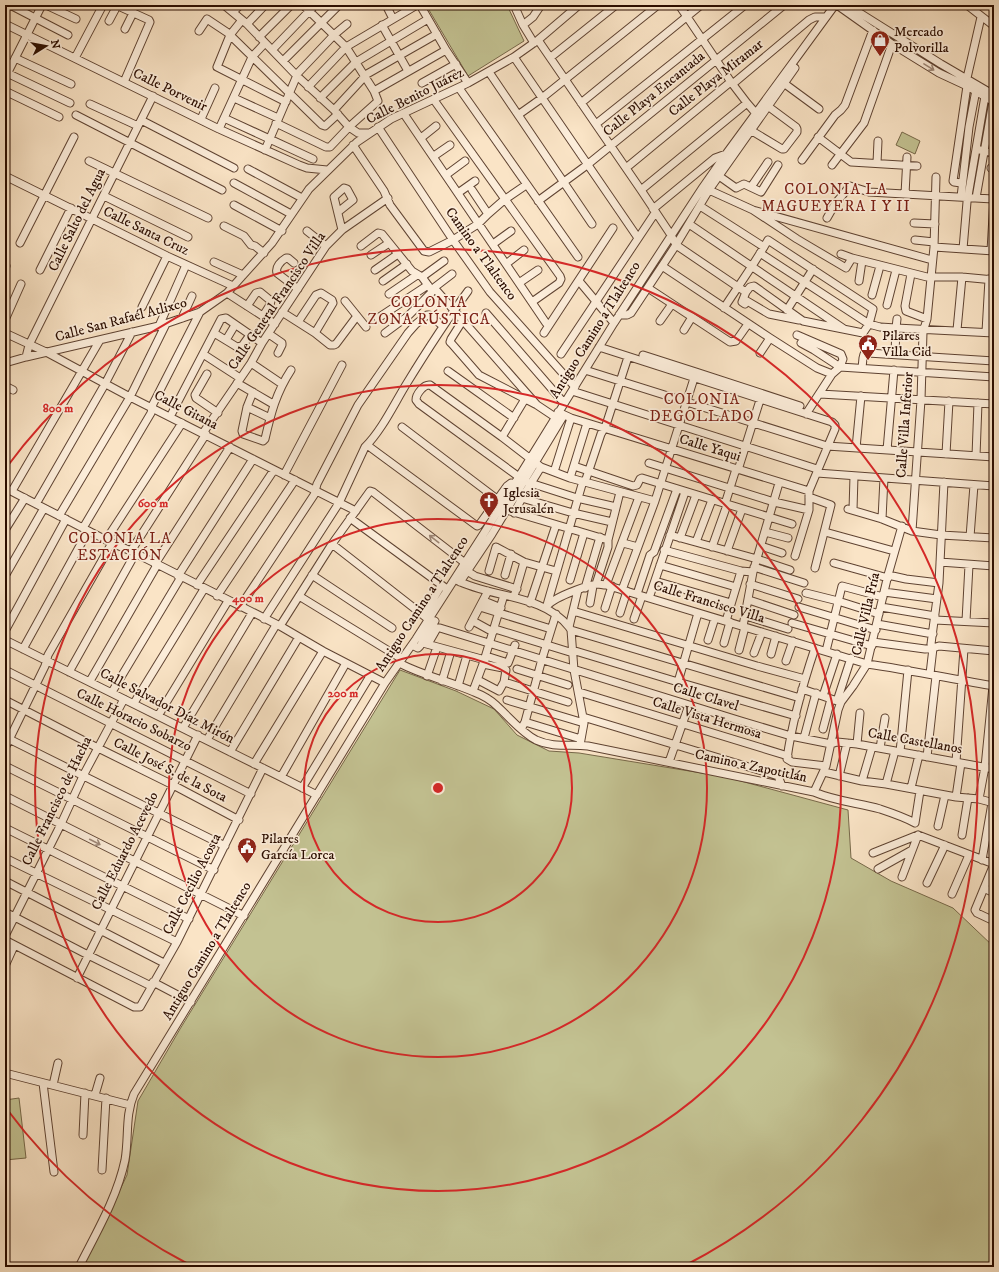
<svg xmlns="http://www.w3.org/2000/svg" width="999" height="1272" viewBox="0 0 999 1272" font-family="'IM FELL DW Pica',serif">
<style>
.green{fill:#c3c292;stroke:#776849}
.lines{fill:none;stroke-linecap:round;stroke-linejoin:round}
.minor-casing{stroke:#5f4332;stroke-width:9}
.minor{stroke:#fcedda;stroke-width:7}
.oneway{stroke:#9e8878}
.ring{fill:none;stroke:#d62828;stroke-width:2}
.labels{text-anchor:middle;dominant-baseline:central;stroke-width:3.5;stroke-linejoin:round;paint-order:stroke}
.poi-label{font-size:14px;fill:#2b0d00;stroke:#fcedda;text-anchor:start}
.street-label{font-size:14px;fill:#2b0d00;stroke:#fcedda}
.neighbourhood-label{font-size:15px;letter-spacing:1px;fill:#7a1f14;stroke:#fcedda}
.centre{fill:#d62828;stroke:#fcedda;stroke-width:2}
.ring-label{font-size:12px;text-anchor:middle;font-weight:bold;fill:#d62828;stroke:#fcedda;stroke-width:3.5;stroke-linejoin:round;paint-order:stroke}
</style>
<rect width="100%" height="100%" fill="#fae4c6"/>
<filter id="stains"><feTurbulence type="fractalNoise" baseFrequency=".005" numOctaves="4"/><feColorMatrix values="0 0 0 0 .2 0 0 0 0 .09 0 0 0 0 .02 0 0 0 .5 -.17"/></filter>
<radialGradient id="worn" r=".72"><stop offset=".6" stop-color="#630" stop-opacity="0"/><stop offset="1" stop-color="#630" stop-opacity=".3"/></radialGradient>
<path class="green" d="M426,5h81l17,36 -56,35z
M902,132l18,9 -5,13 -19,-9z
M400,670l56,21 38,18 23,26 32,16 30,2 147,24 122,33 3,48 40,23 62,27 41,39v320h-911l44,-92 11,-74 42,-72z
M19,1098l7,60 -21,2v-60z"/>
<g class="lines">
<g class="minor-casing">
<path id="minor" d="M10,5l58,30
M46,5l30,14
M116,5l33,15 1,2 -26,60
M224,5l23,19 50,52 37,34 15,17 9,6h11
M386,5l7,14
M420,5l26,45 22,33
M514,5l9,20 11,18
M679,5l52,77 16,21 12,14
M837,5l55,39 47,29 28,13 27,16
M847,5l94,59 53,31
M967,5l27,21
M233,12l7,-7
M242,20l-12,15 -13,32 69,35
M109,21l8,-15
M5,24l214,105 80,36 8,3 20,2
M247,24l18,-19
M382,25l26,46
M523,25l10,-8 8,-12
M125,29l8,-16
M199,31l8,-12 21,14 94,92 3,1 13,-12
M259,37l32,-32
M538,40l103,150 30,45 5,10 62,42 8,5 4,-5 4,-1 49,35 60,12 6,-9 4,-15 -105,-69c-13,23 -29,45 -44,68
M272,50l43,-45
M514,57l124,181
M551,57l65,-52
M15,58l56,26
M75,58l28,-53
M283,61l56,-56
M489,72l103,152
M7,73l63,30
M5,78l37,-73
M422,83l34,-19
M785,84l34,25
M308,87l38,-40 71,-42
M459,88l119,169
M5,91l54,26
M374,91l72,-41
M234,98l44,20
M320,98l36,-36 72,-43
M434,100l126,176 1,3 -2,4 -27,19
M581,103l120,-98
M90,104l48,22
M334,110l33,-36 70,-40
M404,114l142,209
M76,115l146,75
M518,115l24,-17 116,-93
M224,118l89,41
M201,119l14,-31
M141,120l93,48
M276,123l50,24h4l19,-20 29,-26 -4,-10 -28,-44 -43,-42
M596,124l149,-119
M378,127l75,113 37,52 85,95
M219,129l33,-72 13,-14
M752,131l30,18h2l13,-17v-3l-1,-2 -27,-20
M818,137l33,25 66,4
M421,138l15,-12
M353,145l31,46 6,14 34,46 5,1 24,-12 25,-16 10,-10 16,-14 22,-15
M265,150l33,-77 37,-39 12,-10
M980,150l14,3
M434,156l16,-11
M802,160l33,-45 6,-5 4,-5 28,-75
M89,161l119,57
M877,163l1,-22
M832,165l32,-42 28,-79
M626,168l102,-84 7,-2 74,-62 6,-3h10
M991,168h3
M248,169l54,29
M446,175l19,-14
M5,176l162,80 66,30
M719,176l17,12 8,-4 17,8 17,-27
M234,183l57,31
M961,183l-7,-1 -1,-1 14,-95v-8l14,-61
M751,187l17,-25
M472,190l16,24
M641,190l106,-87
M709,190l44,20 179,50
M458,193l17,-12
M905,194l2,-37
M104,196l84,41
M961,197l8,-70 7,-37
M976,198l17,-97
M538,201l49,-36 197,-160
M234,205l48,26
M700,206l64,41
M653,209l62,-51 11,-4
M753,210l44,29 49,29 6,-10 75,19h35l32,3
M338,212l15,-12 -6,-11 -3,-1 -10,9 8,33
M827,218l8,-14 15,-18 19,6 124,7
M914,223l21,1
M689,224l155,105
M224,226l20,10 7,9 4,1 9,7
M307,231l19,15
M915,240l19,2
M20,243l54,-106
M493,244l18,-13
M361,246l17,-13 4,1 30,37 10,6 8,11 7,3 100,114 18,12
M934,247l60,4
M963,249l4,-47 18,-106
M991,251l3,-53
M760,253l109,71 11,3 16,1 98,5
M841,254l11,4
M371,255l18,-12
M214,262l29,13
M294,263l-6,-5h-2c-5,3 -11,9 -9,15l21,16
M506,264l18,-14
M662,266l108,72 47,30 15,6
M5,268l1,-2
M40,270l31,-62
M375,270l23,-16
M911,274l-6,32 1,5 21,8
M422,277l22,-16
M383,281l24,-17
M579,281l35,42
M859,281l3,-20
M519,283l19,-13
M648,288l82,54 6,-1 12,-17
M746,292l-4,10 3,2 2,-3 22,13 30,6
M227,293l48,31
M389,294l28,-19
M872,295l8,-29
M345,301l21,26
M887,305l9,-35
M247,306l9,-13 4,-1 11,9 -1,4 -7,11
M142,307l25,-51
M787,310l26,-41
M282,312l33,21 15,12h4l2,-1 21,-28
M486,313l78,90
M619,315h8l4,-2 45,-68 33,-55 86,-122
M182,318l10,-22
M378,318l50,-33
M5,320l16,-36
M463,320l-12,19 -1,3 2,2 27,31 56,29
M660,321l12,-17
M298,322l18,-27 5,-2 11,7 1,3 -18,30
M159,326l27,-61
M684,330l8,-13
M957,330l5,-53
M986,332l3,-53
M5,333l41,19 84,45 226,114
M214,333l23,14 5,-1 8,-11
M385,333l23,-17 23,-23 4,-6 17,-13
M544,333l69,-105
M269,334l13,9v2l-4,8
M797,335l44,19 2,5 -3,8 -8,7 -26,40
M226,340l9,-15
M801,343l13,7 26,17 154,10
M599,347l233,75 3,3v4l-26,62v19l-14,46
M760,353l10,-15
M203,354l37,24
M561,354l94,-141
M895,354l1,-26 1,-9
M26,357l3,-12 124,-249
M5,363l21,-6 133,-31 41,-14 27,-19 45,-50 37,-54 48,-47 34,-23 77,-36 46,-26 24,-17 41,-35
M251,363l31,21
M862,368l1,-10 1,-4 4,-1 126,8
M585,370l242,76 167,11
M448,371l66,47
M696,372l104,34
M207,374l-12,21 1,3 22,15
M237,383l36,21
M5,386l8,4
M572,391l245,78
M253,392l-6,15 -5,24 1,3 20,7 2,-2c6,-26 11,-46 26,-69
M820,394l174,10
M247,407l23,11
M558,412l13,6 238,73
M170,417l51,-98 5,-1 36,25
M402,427l95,72
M203,433l48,-70 11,-20 64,-97 16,-16 46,-32
M502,437l23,-38
M367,445l110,81 2,-1 28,-39 4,-3 4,1
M856,448l5,-52
M887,450l7,-80
M946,454l3,-53
M976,456l2,-53
M649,463l125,39 35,8
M574,466l59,20 4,-1 3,-6 2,-1 150,46
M738,470l22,-70
M554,472l17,-54
M817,473l177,13
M284,475l58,-110
M519,477l-100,-73 -3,-4c0,-6 8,-16 14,-15l72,52 39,30 29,11 85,23
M570,478l17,-55
M524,481l53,17 39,9
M585,482l16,-48 5,-9 22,-68
M5,488l107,55 19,8 149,75 43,25 62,32
M12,491l88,-151
M515,496l58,17 39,9
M809,497l22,8 -16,63
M36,504l69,-120 27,-52
M725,504l11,-35
M848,509l34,10 30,12 29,4 53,3
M507,510l101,30
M853,510l1,-34
M514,513l8,-15 19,-31
M59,516l71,-119 36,-73
M350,518l97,71
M882,519l2,-41
M83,528l68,-115 2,-9 47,-92
M5,530l20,-32
M912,531l9,-131 2,-68 4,-13 7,-72 2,-70
M765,532l23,6
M825,532l69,19
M670,535l87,24 33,11
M970,537l4,-52
M680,538l16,-43
M106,540l76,-117
M696,542l16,-42
M623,543l15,4
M332,544l96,75
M761,546l21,7
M712,547l15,-42
M664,550l77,21 12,1
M131,551l75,-117
M727,551l15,-42
M940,562l54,4
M834,563l54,15
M155,564l75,-117
M660,565l76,22
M754,567l50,16
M467,571l8,5 42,13
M489,571l7,-24 28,15 32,9
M312,575l80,53
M505,575l6,-21
M888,575l18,4 33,4
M5,576l39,-68
M178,576l75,-117
M456,580c35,18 87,14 113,47
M570,580l14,-47
M655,581l76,22
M460,582l32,-48 72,-119
M596,584l12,-37v-7l12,-48
M750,584l48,15
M197,585l77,-115
M606,585l33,-88
M585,588l15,-51
M578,590l-9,37 2,3 3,40 10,53 -4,22
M622,590l33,-89 41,-129 -53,-17
M884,592l53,7
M515,593l9,-31
M806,593l32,8 41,13
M637,594l13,-39 4,-3 23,-63
M217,596l78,-116
M299,596l103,63
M649,598l36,-106
M749,600l45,15
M484,601l17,7
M530,603l26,-78
M590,603l3,-17
M547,605l36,-124
M240,607l74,-112 3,-11 41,-79 50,-72 8,-9 11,-9h2l14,11
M480,607l71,22
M799,607l77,23
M881,607l54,9
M546,608c4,-10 40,-22 51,-24 3,0 6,1 9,1l261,79c43,6 85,15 127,22
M605,608l7,-22
M573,611l184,55 48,13
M620,613l7,-22
M424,615l17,-29
M746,616l42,13
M264,619l75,-116 26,-56c17,-17 29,-43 42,-64 19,-31 39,-62 61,-92
M634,619l8,-23
M935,620l59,3
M473,621l20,11
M726,621l15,-50
M966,621l3,-56
M792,623l80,23
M877,624l56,10
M280,626l52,-82 38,-53 3,1 92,71
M743,626l10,-54 26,-89
M469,627l19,-36
M495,629l78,24
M571,630l229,68
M5,631l61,-112
M5,640l312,155
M708,640l7,-22
M873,642l52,7 8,-1 6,-2 55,5
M423,643l62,17
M724,643l6,-21
M428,644l8,-14 1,-2h3l301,93 50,15 40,8
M412,645l6,3 2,-2 15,-25
M815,648c-12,36 -23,73 -28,111l5,3 34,4
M23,649l65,-118
M572,650l106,32 118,34
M739,650l6,-23
M826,651l16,-65 41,11
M754,653l8,-21
M771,654l5,-18
M486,656l22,7 7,-18
M786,661l7,-20
M399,663c25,13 50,18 75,29 8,3 17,8 23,14 13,12 24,26 39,34 17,8 35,4 52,6l226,46c21,9 44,11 66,17 12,4 24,8 35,14l5,-32
M517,669l51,16
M5,670l246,124
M69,672l66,-118
M930,674l3,-26 -2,-4 8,-61 5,-101
M427,676l10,-29
M478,680l21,11 5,-9 2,-12 -3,-2 -20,-4
M90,681l67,-116
M442,681l9,-30
M504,682l64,20
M678,682l20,-69
M458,686l9,-31
M802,689l38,13
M473,691l10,-27 21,-69
M112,692l69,-115
M579,692l209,64
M823,696l14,-42
M5,700l93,48 75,37 66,35
M507,700l77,23
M837,701l14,-43
M134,703l70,-114
M158,716l70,-115
M583,717l189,57 6,2 4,10
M525,722l56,17
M183,728l69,-115
M521,729l4,-7 17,-63 14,-45
M823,729l8,-30
M804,738l12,-45
M9,739l216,107
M207,740l69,-115
M831,744l6,-2 20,2 137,25
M857,744l3,-31
M5,748l40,-82 3,-11 64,-112
M880,748l5,-30
M230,752l69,-115
M900,752l8,-82
M927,757l9,-81
M669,762l20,-57
M956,762l8,-113
M254,764l69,-113
M5,766l209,104
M824,772l38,9 24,3 70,13 23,2 15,4
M839,776l8,-33
M281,777l65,-114
M862,781l10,-34
M886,784l9,-33
M302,788l68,-112
M911,788l8,-33
M814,792l12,-26 12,-56 3,-8 12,-16 14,-22 21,-89 14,-49
M5,796l239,120
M956,797l5,-34
M979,799l6,-32 9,-91
M938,826l7,-31
M5,828l184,91
M918,835l76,29
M962,835l6,-37
M873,853l45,-18
M5,858l172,84
M982,860l10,-57
M994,864l-19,46 2,3 17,8
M878,869l34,-19
M902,877l16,-42
M5,881l159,82
M927,883l18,-38
M984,888l10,5
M952,894l17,-39
M5,912l83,43 63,31
M5,936l56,-112 22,-48 41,-77
M5,940l129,67h6l37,-65 86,-174
M5,966l9,-20
M77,978l121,-243
M153,982l38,20
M5,1073l125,32
M43,1083l11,89
M53,1085l5,-22
M95,1095l5,-17
M83,1135l2,-42
M102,1170l4,-72
M79,1267c17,-34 38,-69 46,-107 4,-23 0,-45 9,-66l251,-411 31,-44 70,-109 128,-207 89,-136 23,-33 109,-149"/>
</g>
<use href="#minor" class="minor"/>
</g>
<defs><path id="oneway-shaft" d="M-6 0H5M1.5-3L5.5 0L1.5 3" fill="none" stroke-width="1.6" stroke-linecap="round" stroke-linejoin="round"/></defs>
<g class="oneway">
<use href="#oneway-shaft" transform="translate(929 67) rotate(32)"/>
<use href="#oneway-shaft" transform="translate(434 539) rotate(-142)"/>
<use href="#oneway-shaft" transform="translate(95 842) rotate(27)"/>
</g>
<g class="ring">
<circle cx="438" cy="788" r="134"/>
<circle cx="438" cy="788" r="269"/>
<circle cx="438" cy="788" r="403"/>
<path d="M190 1265A538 538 0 0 1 6 1108M6 468A538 538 0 1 1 686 1265"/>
</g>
<defs>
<g id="shop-pin" transform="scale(1)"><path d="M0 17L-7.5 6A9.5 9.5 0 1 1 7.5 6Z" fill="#8f2418" stroke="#fcedda"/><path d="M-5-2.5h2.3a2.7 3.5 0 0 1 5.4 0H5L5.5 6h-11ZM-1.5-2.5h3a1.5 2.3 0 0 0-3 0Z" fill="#fff"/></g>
<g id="civic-pin" transform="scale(1)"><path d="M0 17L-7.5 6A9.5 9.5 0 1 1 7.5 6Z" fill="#8f2418" stroke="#fcedda"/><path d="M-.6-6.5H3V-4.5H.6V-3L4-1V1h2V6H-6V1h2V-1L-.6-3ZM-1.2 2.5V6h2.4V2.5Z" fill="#fff"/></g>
<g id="church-pin" transform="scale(1)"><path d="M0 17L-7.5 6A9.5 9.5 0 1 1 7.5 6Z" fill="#8f2418" stroke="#fcedda"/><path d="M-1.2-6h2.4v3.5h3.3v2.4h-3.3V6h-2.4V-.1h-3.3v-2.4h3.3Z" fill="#fff"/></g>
</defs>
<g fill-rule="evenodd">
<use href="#shop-pin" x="880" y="40"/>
<use href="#civic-pin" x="868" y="344"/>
<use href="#church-pin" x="489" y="501"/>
<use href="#civic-pin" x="247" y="847"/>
</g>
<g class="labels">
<g class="poi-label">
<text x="894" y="32">Mercado<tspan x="894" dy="16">Polvorilla</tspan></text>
<text x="882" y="336">Pilares<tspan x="882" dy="16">Villa Cid</tspan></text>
<text x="503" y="493">Iglesia<tspan x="503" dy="16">Jerusalén</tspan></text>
<text x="261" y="839">Pilares<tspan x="261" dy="16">García Lorca</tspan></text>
</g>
<g class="street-label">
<text transform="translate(716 78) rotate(-38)">Calle Playa Miramar</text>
<text transform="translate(170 90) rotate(26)">Calle Porvenir</text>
<text transform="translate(654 94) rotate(-39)">Calle Playa Encantada</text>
<text transform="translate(415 96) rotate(-27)">Calle Benito Juárez</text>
<text transform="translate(77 220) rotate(-64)">Calle Salto del Agua</text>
<text transform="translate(146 231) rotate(26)">Calle Santa Cruz</text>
<text transform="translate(481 254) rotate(54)">Camino a Tlaltenco</text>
<text transform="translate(277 301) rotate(-56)">Calle General Francisco Villa</text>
<text transform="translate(121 320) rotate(-15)">Calle San Rafaél Atlixco</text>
<text transform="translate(595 330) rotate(-58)">Antiguo Camino a Tlaltenco</text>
<text transform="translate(186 410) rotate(27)">Calle Gitana</text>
<text transform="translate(905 425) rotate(-86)">Calle Villa Inferior</text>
<text transform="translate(710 448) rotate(17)">Calle Yaqui</text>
<text transform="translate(709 602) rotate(17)">Calle Francisco Villa</text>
<text transform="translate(422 604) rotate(-57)">Antiguo Camino a Tlaltenco</text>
<text transform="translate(866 614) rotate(-77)">Calle Villa Fría</text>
<text transform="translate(706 697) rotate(17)">Calle Clavel</text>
<text transform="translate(167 706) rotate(27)">Calle Salvador Díaz Mirón</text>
<text transform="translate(707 718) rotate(17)">Calle Vista Hermosa</text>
<text transform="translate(134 720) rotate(26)">Calle Horacio Sobarzo</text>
<text transform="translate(915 741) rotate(10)">Calle Castellanos</text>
<text transform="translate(751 766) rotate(12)">Camino a Zapotitlán</text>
<text transform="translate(170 770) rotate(27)">Calle José S. de la Sota</text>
<text transform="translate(57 801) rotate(-64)">Calle Francisco de Hacha</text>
<text transform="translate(125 851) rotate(-63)">Calle Eduardo Acevedo</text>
<text transform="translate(192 884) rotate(-63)">Calle Cecilio Acosta</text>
<text transform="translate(207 951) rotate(-59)">Antiguo Camino a Tlaltenco</text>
</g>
<g class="neighbourhood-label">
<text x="836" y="189">COLONIA LA<tspan x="836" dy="17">MAGUEYERA I Y II</tspan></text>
<text x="429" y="302">COLONIA<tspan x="429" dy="17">ZONA RÚSTICA</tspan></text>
<text x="702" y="399">COLONIA<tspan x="702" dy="17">DEGOLLADO</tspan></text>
<text x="120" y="538">COLONIA LA<tspan x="120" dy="17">ESTACIÓN</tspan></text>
</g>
</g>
<circle cx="438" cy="788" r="6" class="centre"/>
<g class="ring-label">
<text x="58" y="412">800 m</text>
<text x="153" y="507">600 m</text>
<text x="248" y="602">400 m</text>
<text x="343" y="697">200 m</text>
</g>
<rect width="999" height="1272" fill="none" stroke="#fae4c6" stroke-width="20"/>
<rect x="6" y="6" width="987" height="1260" fill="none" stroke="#2b0d00" stroke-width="2"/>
<rect x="10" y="10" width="979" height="1252" fill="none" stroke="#2b0d00"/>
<g transform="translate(46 46) rotate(79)" stroke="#fcedda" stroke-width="3" paint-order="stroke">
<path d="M0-3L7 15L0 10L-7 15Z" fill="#2b0d00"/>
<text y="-6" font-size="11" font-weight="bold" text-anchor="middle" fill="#2b0d00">N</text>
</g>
<rect width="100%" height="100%" filter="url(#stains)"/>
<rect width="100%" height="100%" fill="url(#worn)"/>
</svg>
